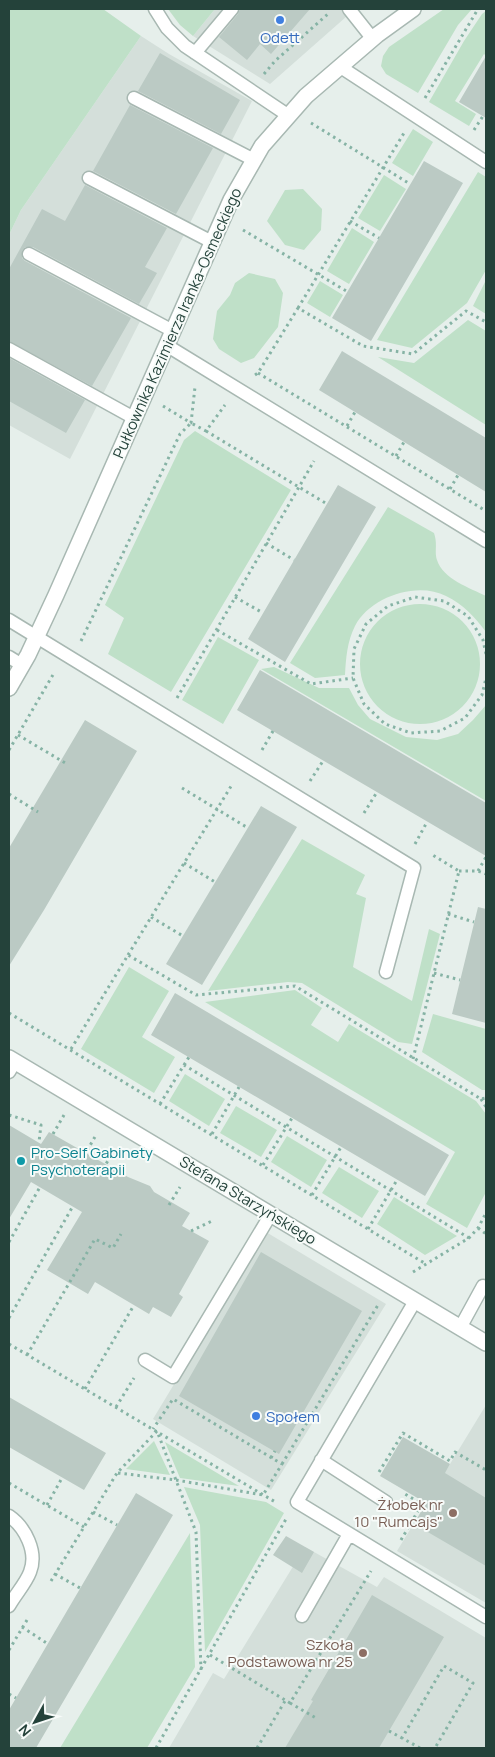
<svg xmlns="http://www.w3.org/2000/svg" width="495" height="1757" viewBox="0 0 495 1757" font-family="Manrope,sans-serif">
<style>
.built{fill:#d4dfda}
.green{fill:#bfe0c8}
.building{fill:#bbcac4}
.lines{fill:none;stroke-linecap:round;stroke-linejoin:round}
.service-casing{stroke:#a8b8b2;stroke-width:15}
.minor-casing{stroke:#a8b8b2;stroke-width:18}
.tertiary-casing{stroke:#a8b8b2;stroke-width:18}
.path{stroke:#86b3a5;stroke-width:3;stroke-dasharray:2.5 4;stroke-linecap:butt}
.service{stroke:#fff;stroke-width:12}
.minor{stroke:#fff;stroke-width:15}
.tertiary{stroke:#fff;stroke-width:15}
.shop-dot{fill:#3f7fe0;stroke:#f7fbf9;stroke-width:2}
.culture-dot{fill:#0f9aa8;stroke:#f7fbf9;stroke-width:2}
.education-dot{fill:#8d6e63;stroke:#f7fbf9;stroke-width:2}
.labels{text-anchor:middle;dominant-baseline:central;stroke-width:4;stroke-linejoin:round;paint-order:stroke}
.shop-label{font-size:15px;fill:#366cbe;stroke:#f7fbf9}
.street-label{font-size:15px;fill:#24423a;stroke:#f7fbf9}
.culture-label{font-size:15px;fill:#0d838f;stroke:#f7fbf9;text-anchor:start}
.education-label{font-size:15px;fill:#785e54;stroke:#f7fbf9;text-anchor:end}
</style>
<rect width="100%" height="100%" fill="#e6efeb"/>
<path class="built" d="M215,9h140l-85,75 -77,-48z
M141,36l28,18 83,47 -182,358 -61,-34v-190l12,-25z
M266,1232l120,72 -115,186 -118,-71z
M486,1405v198l-89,-52z
M305,1547l72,40 7,-10 102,61v110h-317l44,-75 11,6z"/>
<path class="green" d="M9,9h94l38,27 -120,174 -12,25z
M168,9h47l-22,27 -13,-11z
M444,9h28l-14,16 -40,68 -32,-19 -5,-8 2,-10 6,-9z
M486,11v45l-2,-2 -29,47 21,13 -7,12 -40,-24 35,-61 18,-27z
M413,129l20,13 -20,34 -21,-13z
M478,172l8,5v93l-19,33 -55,45 -35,-8z
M384,175l22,14 -26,42 -22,-13z
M303,189l19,20 -1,21 -17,20 -19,-5 -18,-24 18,-31z
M352,228l22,14 -25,42 -22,-13z
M249,273l26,6 8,14 -5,34 -24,31 -13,5 -22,-14 -6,-10 4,-28 13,-16 5,-12z
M486,280v34l-13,-8z
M320,281l23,14 -13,22 -23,-14z
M468,320l18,11v94l-108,-68 36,6z
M195,431l96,59 -120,202 -63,-38 16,-36 -19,-13 79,-165z
M388,507l46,26c4,12 0,18 3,27 6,19 33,28 49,36v36c-11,-15 -23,-28 -40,-36 -29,-15 -76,1 -91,30 -8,16 -9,32 -10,49l-30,3 -25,-15z
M360 664a60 60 0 1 1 120 0a60 60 0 1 1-120 0Z
M218,637l41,23 -36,64 -41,-24z
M274,667l45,21h30l9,17 12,14 36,18 31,3 21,-6 15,-14 13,-15v96l-225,-132z
M302,839l63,36 -9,19 10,4 -13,69 59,34 17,-72 11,5 -28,110 -14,-2 -96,-59 -14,-1 -80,9z
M129,967l40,24 -27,46 33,20 -21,36 -73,-44z
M295,990l27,18 -11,17 27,17 11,-18 127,77 10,13v78l-19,36 -41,-24 29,-52 -250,-150z
M433,1014l53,15v61h-4l-60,-38z
M185,1074l40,25 -16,27 -40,-25z
M236,1106l41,24 -16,27 -41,-24z
M287,1136l40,24 -16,27 -40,-25z
M339,1167l40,24 -17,27 -40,-25z
M394,1197l63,39 -32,19 -48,-31z
M154,1441l16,34 -44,-6z
M165,1442l74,44 -59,-8z
M184,1487l82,15 18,11 -79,139 -5,-127z
M190,1533l5,134 -48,81h-87z"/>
<path class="building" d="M240,9h70l-39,45 -11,-10 -13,16 -28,-23 19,-23z
M160,53l80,47 -19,34 -83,-43z
M486,56v62l-27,-16z
M130,105l83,43 -37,66 -83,-43z
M424,161l39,22 -92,158 -39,-23z
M85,185l82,43 -22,39 12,6 -18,31 -106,-57h-8l-3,4v7l3,3 106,57 -39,68 -83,-45v-72l33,-60 23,12z
M342,351l144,87v54l-167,-102z
M9,358l76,42 -19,33 -57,-32z
M338,485l38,22 -91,155 -37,-23z
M260,670l226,133v53l-249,-146z
M85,720l52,31 -93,159 -35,56v-118z
M261,806l36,21 -95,158 -36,-21z
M478,907l8,2v114l-34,-9z
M175,993l274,162 -24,41 -274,-161z
M9,1125l32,19 8,-12 79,45 22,9 4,6 36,21 -8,13 27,15 -30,53 4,3 -12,20 -18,-10 -4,7 -54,-32 -7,12 -41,-24 35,-58 -51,-30 -22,37z
M261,1252l101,59 -83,143 -100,-58z
M9,1397l97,56 -22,37 -75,-43z
M403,1437l47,27 -5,9 41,25v68l-72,-42 12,-21 -46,-27z
M136,1493l37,22 -137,233h-27v-38z
M286,1536l28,16 -12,21 -29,-18z
M372,1595l72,42 -65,111h-94l28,-47 -2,-1z"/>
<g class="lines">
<g class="service-casing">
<path id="service" d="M155,9l12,19 18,18 104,70
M349,9l23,29
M195,53l37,-44
M339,66l147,96
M134,98l120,62
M89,178l123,64
M29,254l144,77
M166,345l320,196
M9,349l125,69
M9,620l405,248 -28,104
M9,657l13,8
M9,1072l6,-10
M415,1301l-118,201 189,115
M460,1328l23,-42
M145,1360l28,17 98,-163
M321,1460l65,42
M9,1516c16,11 29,36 21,56 -4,11 -15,23 -21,34
M302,1616l47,-82"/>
</g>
<g class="minor-casing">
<path id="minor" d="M9,1058l477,285"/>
</g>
<g class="tertiary-casing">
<path id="tertiary" d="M9,688l19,-33 28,-60 175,-395 31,-54 44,-50 71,-61 36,-26"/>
</g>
<path class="path" d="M264,74l11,-13 54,-48
M425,98l53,-89
M311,123l99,61
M474,130l9,-14
M350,221l29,17
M243,230l105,62
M298,308l106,-175
M258,373l228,138
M255,375l3,-2 40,-65 65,38 50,8 53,-43 20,11
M163,406l28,17 4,-36
M347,426l8,-14
M206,431l121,73
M396,456l8,-14
M450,489l8,-14
M266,543l28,17
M235,597l28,16
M217,630l94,54 42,-6
M81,641l99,-207 11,-11 15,8 19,-26
M486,654l-3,-14 -15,-24 -24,-15 -29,-4 -27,9 -22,18 -12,25 -1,29 11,26 21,20 26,9 29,-2 25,-13 17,-23 4,-17
M177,698l137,-237
M18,735l49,29
M9,750l45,-77
M262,750l11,-19
M310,781l13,-20
M182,788l66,40
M9,794l29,18
M364,813l13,-21
M415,844l12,-22
M184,863l31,19
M459,871h19l8,3
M478,871l8,-14
M448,914l26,8
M151,917l32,19
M128,955l105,-172
M434,973l26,7
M9,1013l417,251
M71,1049l57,-94 68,40 99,-9 186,113 5,-1
M413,1059l46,-188 -28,-17
M184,1065l5,-8
M481,1099l5,8
M160,1104l24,-39 285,173
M9,1115l32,10 -2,17
M53,1134l11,-19
M212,1134l27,-47
M84,1156l12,-21
M263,1165l29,-47
M103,1169l13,-22
M312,1195l29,-48
M169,1205l11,-18
M478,1228l8,6
M368,1229l29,-49
M191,1231l23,-11
M9,1242l31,-55
M413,1272l56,-34 9,-10 8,-15
M9,1318l64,-112
M9,1344l268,159
M27,1355l68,-116 18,9 8,-14
M85,1389l49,-84
M116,1407l18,-29
M271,1458l4,-7
M282,1464l96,-159
M379,1472l24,-39 47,28 5,-9 31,18
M118,1473l58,7 87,15 19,-31 -109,-65 -20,30
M9,1483l75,44
M47,1505l15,-27
M93,1512l24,13
M401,1540l21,-36 -17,-10
M55,1574l25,14
M51,1581l66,-108 40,-42 39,101 5,138
M22,1627l26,17
M9,1650l18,-30
M210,1655l80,48 81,-132
M9,1694l7,4
M290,1703l26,15
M389,1731l13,7
M156,1748l130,-229
M257,1748l28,-47
M420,1748l-18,-10 42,-72 29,17 -38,65"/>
<use href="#service" class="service"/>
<use href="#minor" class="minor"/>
<use href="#tertiary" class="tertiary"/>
</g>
<g class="shop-dot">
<circle cx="280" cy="20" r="5"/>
<circle cx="256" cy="1416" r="5"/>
</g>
<circle class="culture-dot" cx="21" cy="1161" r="5"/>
<g class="education-dot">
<circle cx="453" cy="1513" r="5"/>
<circle cx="363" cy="1653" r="5"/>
</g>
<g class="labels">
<g class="shop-label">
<text x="280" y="37">Odett</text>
<text x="266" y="1416" text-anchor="start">Społem</text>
</g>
<g class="street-label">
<text transform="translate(177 323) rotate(-66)">Pułkownika Kazimierza Iranka-Osmeckiego</text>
<text transform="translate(248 1200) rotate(31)">Stefana Starzyńskiego</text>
</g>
<g class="culture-label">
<text x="31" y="1152">Pro-Self Gabinety<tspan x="31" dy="17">Psychoterapii</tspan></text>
</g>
<g class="education-label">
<text x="443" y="1504">Żłobek nr<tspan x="443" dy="17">10 "Rumcajs"</tspan></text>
<text x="353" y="1644">Szkoła<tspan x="353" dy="17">Podstawowa nr 25</tspan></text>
</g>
</g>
<rect width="495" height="1757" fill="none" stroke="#24423a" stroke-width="20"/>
<g transform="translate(35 1722) rotate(230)" stroke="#f7fbf9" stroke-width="4" paint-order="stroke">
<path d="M0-4L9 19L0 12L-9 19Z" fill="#24423a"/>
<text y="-8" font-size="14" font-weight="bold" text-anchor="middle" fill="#24423a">N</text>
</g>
</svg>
